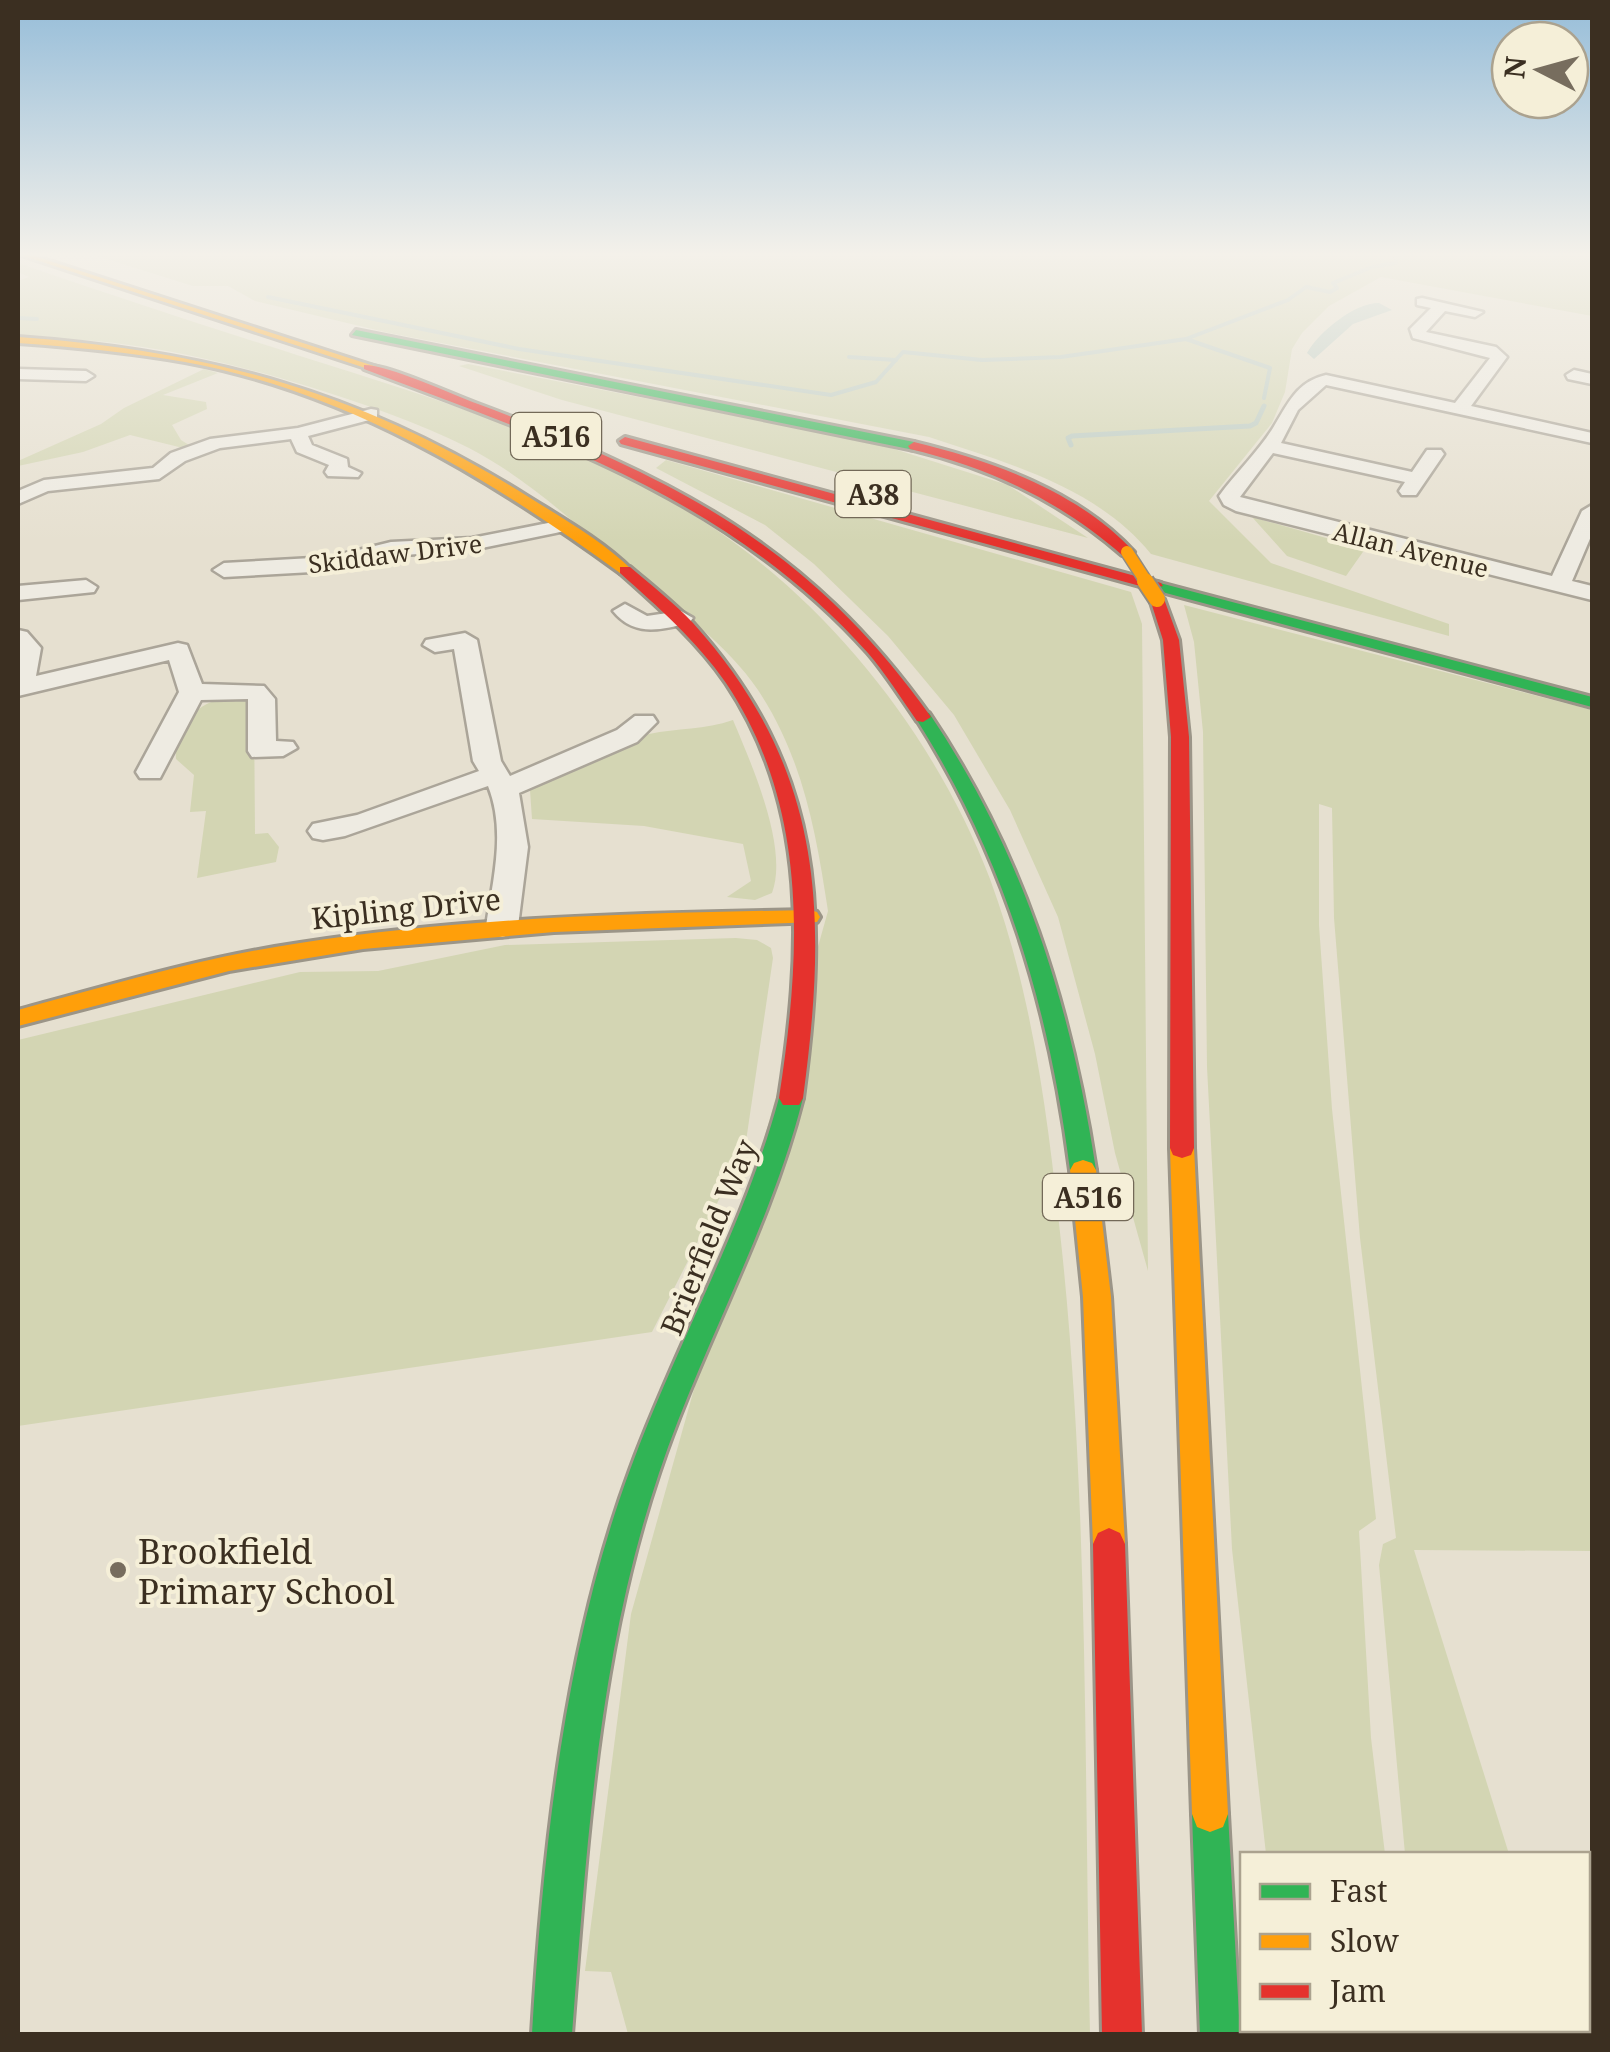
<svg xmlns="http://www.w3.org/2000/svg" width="1610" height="2052" viewBox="0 0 1610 2052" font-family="'Noto Serif',serif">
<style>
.green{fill:#d3d5b3}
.water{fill:#bbcbc2}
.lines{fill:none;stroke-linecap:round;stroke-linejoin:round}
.stream-far1{stroke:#bbcbc2;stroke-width:4}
.stream{stroke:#bbcbc2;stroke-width:5}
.street-casing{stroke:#aba599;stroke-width:5}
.fast-casing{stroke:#9b9588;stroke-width:6}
.slow-casing{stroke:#9b9588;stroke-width:6}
.jam-casing{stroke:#9b9588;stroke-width:6}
.street{fill:#eeebe2;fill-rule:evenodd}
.fast{fill:#30b455;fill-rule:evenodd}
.slow{fill:#ff9f0a;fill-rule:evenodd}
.jam{fill:#e5322d;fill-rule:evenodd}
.slow-bridge-far1-casing{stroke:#918b80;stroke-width:15;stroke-linecap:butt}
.slow-bridge-casing{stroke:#918b80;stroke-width:20;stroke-linecap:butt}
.slow-bridge-far1{stroke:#ff9f0a;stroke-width:12}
.slow-bridge{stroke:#ff9f0a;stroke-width:16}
.poi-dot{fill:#776d5e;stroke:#f5efd8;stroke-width:4}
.labels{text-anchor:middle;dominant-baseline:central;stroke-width:8;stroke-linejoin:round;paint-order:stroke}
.far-street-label{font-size:25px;fill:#3b2f21;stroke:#f5efd8}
.shield{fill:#f5efd8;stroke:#736958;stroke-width:2.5}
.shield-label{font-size:28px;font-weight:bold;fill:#3b2f21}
.street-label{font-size:30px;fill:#3b2f21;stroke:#f5efd8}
.near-poi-label{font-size:35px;fill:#3b2f21;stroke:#f5efd8;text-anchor:start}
</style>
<rect width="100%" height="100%" fill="#e6e0d0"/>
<path class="green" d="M91,254h1501v62l-211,-39 -52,29 -27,27 -10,16 -7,43 -13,31 -63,78 62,62 178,61v12l-298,-82c-54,-67 -144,-91 -222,-117l-540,-104 -134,-32 -27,-15h-35z
M18,263c93,32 187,63 282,93 142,45 290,89 415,173 122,83 222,212 275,350 44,119 59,247 72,372 27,260 22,523 28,783h-462l-17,-62 -26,-1 46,-357 197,-703c-12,-79 -25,-153 -70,-221 -31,-46 -79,-79 -121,-114 -53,-44 -106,-96 -168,-128 -52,-26 -107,-45 -162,-62 -100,-30 -185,-49 -289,-48v-57l11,-4 -11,-5z
M468,364l404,78 136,43 80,53 -526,-138 -103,-34z
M204,369l14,4 -55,22 43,7 1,7 -35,16 9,15 8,5 -6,3 -53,-13 -47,17 -65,14v-5l83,-37 23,-16z
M666,460l465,132 11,32 6,647 -33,-118 -20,-99 -37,-137 -48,-107 -56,-95 -66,-79 -74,-72 -49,-39 -109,-57z
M1252,517l113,32 -19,27 -59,-20z
M1184,605l408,105v841l-178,-1 95,304h-104l-26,-289 4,-21 13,-6 -36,-300 -26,-320 -2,-110 -13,-4v121l13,184 44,410 -17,12 12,207 14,116h-119l-34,-305 -25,-482 -4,-335 -9,-90z
M246,697l8,7 1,130 13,-1 11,14 -3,15 -79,16 9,-67 -16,1 4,-37 -18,-16c-1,-13 3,-20 9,-31 14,-28 31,-29 61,-31z
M733,720c18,43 56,128 39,173l-17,7 -28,-3 24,-16 -8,-37 -99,-18 -112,-7 -2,-29c35,-23 76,-47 119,-56 28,-6 56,-4 84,-14z
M736,938l21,2 14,8 2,10 -28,190 -93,184 -634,94v-386l282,-68 78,-1 127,-26z"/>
<path class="water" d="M1379,303l13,7 -39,14 -39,35 -7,-6c12,-21 47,-50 72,-50z"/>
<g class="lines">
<path class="stream-far1" d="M268,297l251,52 312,46 45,-13 27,-30 79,8 79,-3 125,-18 84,29 -6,30
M18,318l19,1
M1186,339l102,-39 18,-13 24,5 7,-4 -4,-5 39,-16 24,-4 -1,-9
M849,357l47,3"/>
<path class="stream" d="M1071,445l-3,-7 4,-2 178,-10 6,-3 8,-17"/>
<g class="street-casing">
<path id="street" d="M1422,298l61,14 -8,5 -30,-6 -19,21 70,15 11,10 -36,49 121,27v10l-266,-58 -28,25 -17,33 131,29 15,-22h14l3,4 -28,41h-14l-3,-4 6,-9 -132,-29 -33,44 312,79 30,-65 10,-6v29l-20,47 20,5v14l-356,-89 -12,-6 -5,-9c17,-23 39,-44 54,-68 15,-24 23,-46 53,-53l129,28 35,-45 -77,-20 -3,-9 21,-21 -14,-3v-6z
M18,369l68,2 8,5 -8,5 -68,-2z
M1574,370l18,4v10l-24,-5 -2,-4z
M371,409l6,1v8l-69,18 4,9 35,14 1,8 13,6 -3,4 -30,-1 -3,-4 4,-7 -32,-13 -6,-13 -71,9 -35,13 -26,18 -111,12 -30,13v-13l26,-11 109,-12 18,-15 39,-14 88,-11z
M563,520l11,6 -4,4 -98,20 -81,6 -61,15 -106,6 -11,-7 11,-7 106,-6 61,-15 81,-4z
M86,580l11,7 -3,5 -76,8v-14z
M625,604l22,12 34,-5 12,7 -4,5c-29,7 -55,14 -76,-12z
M18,630l9,2 14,16 -5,28 142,-33 9,2 15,39 62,2 11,13 1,42 17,1 4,6 -14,8 -31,1 -4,-6v-52l-47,1 -41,78h-20l-4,-6 43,-80 -10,-32 -151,36z
M465,633l12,7 24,121 9,15 107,-46 18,-14h18l4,6 -20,20 -118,51 9,54 -10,79 -5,8 -11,3 -11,-3 -5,-8c7,-47 20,-95 2,-140l-143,50 -22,4 -10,-2 -5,-7 5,-7 44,-9 122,-44 -6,-10 -19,-112 -19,3 -12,-7 3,-5z"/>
</g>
<g class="fast-casing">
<path id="fast" d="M356,330l558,112 6,4 -6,4 -562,-115z
M1156,582l436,115v10l-441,-118v-6z
M923,712l6,1c94,139 142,292 167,457l-4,7 -9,3 -9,-3 -4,-7c-21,-164 -66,-314 -155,-453z
M791,1089l8,2 4,7c-33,131 -101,247 -144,375 -61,181 -72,372 -87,561h-40c11,-185 33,-389 98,-564 46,-126 114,-242 149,-372l4,-7z
M1210,1796l13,5 5,13 12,220h-40l-8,-220 5,-13z"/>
</g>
<g class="slow-casing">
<path id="slow" d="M18,254h10l380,123 -9,2z
M18,337c192,14 344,55 509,159 35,22 76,45 105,74l-12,3c-132,-96 -273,-181 -435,-211 -56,-10 -111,-15 -167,-19z
M810,910l7,2 3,5 -3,5 -263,10 -191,17 -134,22 -211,55v-16c93,-25 186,-53 282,-67 169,-26 340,-30 510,-33z
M1182,1138l9,3 3,7 34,666 -5,13 -13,5 -13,-5 -5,-13 -22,-666 3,-7z
M1083,1160l9,3 4,7 15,127 14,247 -5,11 -11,5 -11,-5 -5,-11 -10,-247 -13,-127 4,-7z"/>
</g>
<g class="jam-casing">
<path id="jam" d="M364,365c25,0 87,29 114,39 194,73 330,140 453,313l-8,5 -6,-1c-16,-23 -31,-47 -49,-68 -138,-154 -316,-213 -504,-284z
M625,437l536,146 2,3 -12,3 -530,-145 -2,-3z
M914,442c78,19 164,49 220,110l-12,3c-63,-55 -132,-87 -212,-106l-2,-3z
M620,567h10c21,18 44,36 63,56 132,146 135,290 110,475l-4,7h-16l-4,-7c22,-142 31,-290 -53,-415 -29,-42 -68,-76 -106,-110z
M1157,595l7,4 15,41 10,97 5,411 -3,7 -9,3 -9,-3 -3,-7 1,-411 -8,-97 -13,-41z
M1109,1528l11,5 5,11 17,490h-40l-9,-490 5,-11z"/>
</g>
<use href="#street" class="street"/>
<use href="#fast" class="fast"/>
<use href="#slow" class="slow"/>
<use href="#jam" class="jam"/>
<g class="slow-bridge-far1-casing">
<path id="slow-bridge-far1" d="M1127,552l20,31"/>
</g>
<g class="slow-bridge-casing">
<path id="slow-bridge" d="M1145,581l12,18"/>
</g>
<use href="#slow-bridge-far1" class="slow-bridge-far1"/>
<use href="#slow-bridge" class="slow-bridge"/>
</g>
<linearGradient id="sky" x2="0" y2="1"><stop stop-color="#96bdd9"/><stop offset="0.47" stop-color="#f4f1ea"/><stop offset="1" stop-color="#f4f1ea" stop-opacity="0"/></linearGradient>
<rect width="1610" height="542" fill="url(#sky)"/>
<circle class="poi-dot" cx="118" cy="1570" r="10"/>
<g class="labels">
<g class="far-street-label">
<text transform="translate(1411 549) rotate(14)">Allan Avenue</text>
<text transform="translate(395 553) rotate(-7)">Skiddaw Drive</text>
</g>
<g class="shield">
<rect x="511" y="413" width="90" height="46" rx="8"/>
<rect x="835.5" y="471" width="75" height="46" rx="8"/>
<rect x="1043" y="1174" width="90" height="46" rx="8"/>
</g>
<g class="shield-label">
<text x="556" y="436">A516</text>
<text x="873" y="494">A38</text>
<text x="1088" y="1197">A516</text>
</g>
<g class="street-label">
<text transform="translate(406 908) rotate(-6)">Kipling Drive</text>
<text transform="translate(708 1237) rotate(-68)">Brierfield Way</text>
</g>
<g class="near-poi-label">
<text x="138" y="1550">Brookfield<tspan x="138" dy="40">Primary School</tspan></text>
</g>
</g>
<rect width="1610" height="2052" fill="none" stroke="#3b2f21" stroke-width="40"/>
<rect x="1240" y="1852" width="350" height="180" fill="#f5efd8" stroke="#aba28f" stroke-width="2.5"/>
<rect x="1260" y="1884" width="50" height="15" fill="#30b455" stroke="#aba28f" stroke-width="2.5"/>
<text x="1330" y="1902" font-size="30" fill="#3b2f21">Fast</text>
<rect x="1260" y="1934" width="50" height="15" fill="#ff9f0a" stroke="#aba28f" stroke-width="2.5"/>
<text x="1330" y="1952" font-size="30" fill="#3b2f21">Slow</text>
<rect x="1260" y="1984" width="50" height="15" fill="#e5322d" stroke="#aba28f" stroke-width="2.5"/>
<text x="1330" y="2002" font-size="30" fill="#3b2f21">Jam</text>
<g transform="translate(1540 70) rotate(276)"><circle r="48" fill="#f5efd8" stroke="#aba28f" stroke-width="2.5"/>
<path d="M0-8L18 38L0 25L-18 38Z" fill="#776d5e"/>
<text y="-15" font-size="28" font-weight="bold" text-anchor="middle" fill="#3b2f21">N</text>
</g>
</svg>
